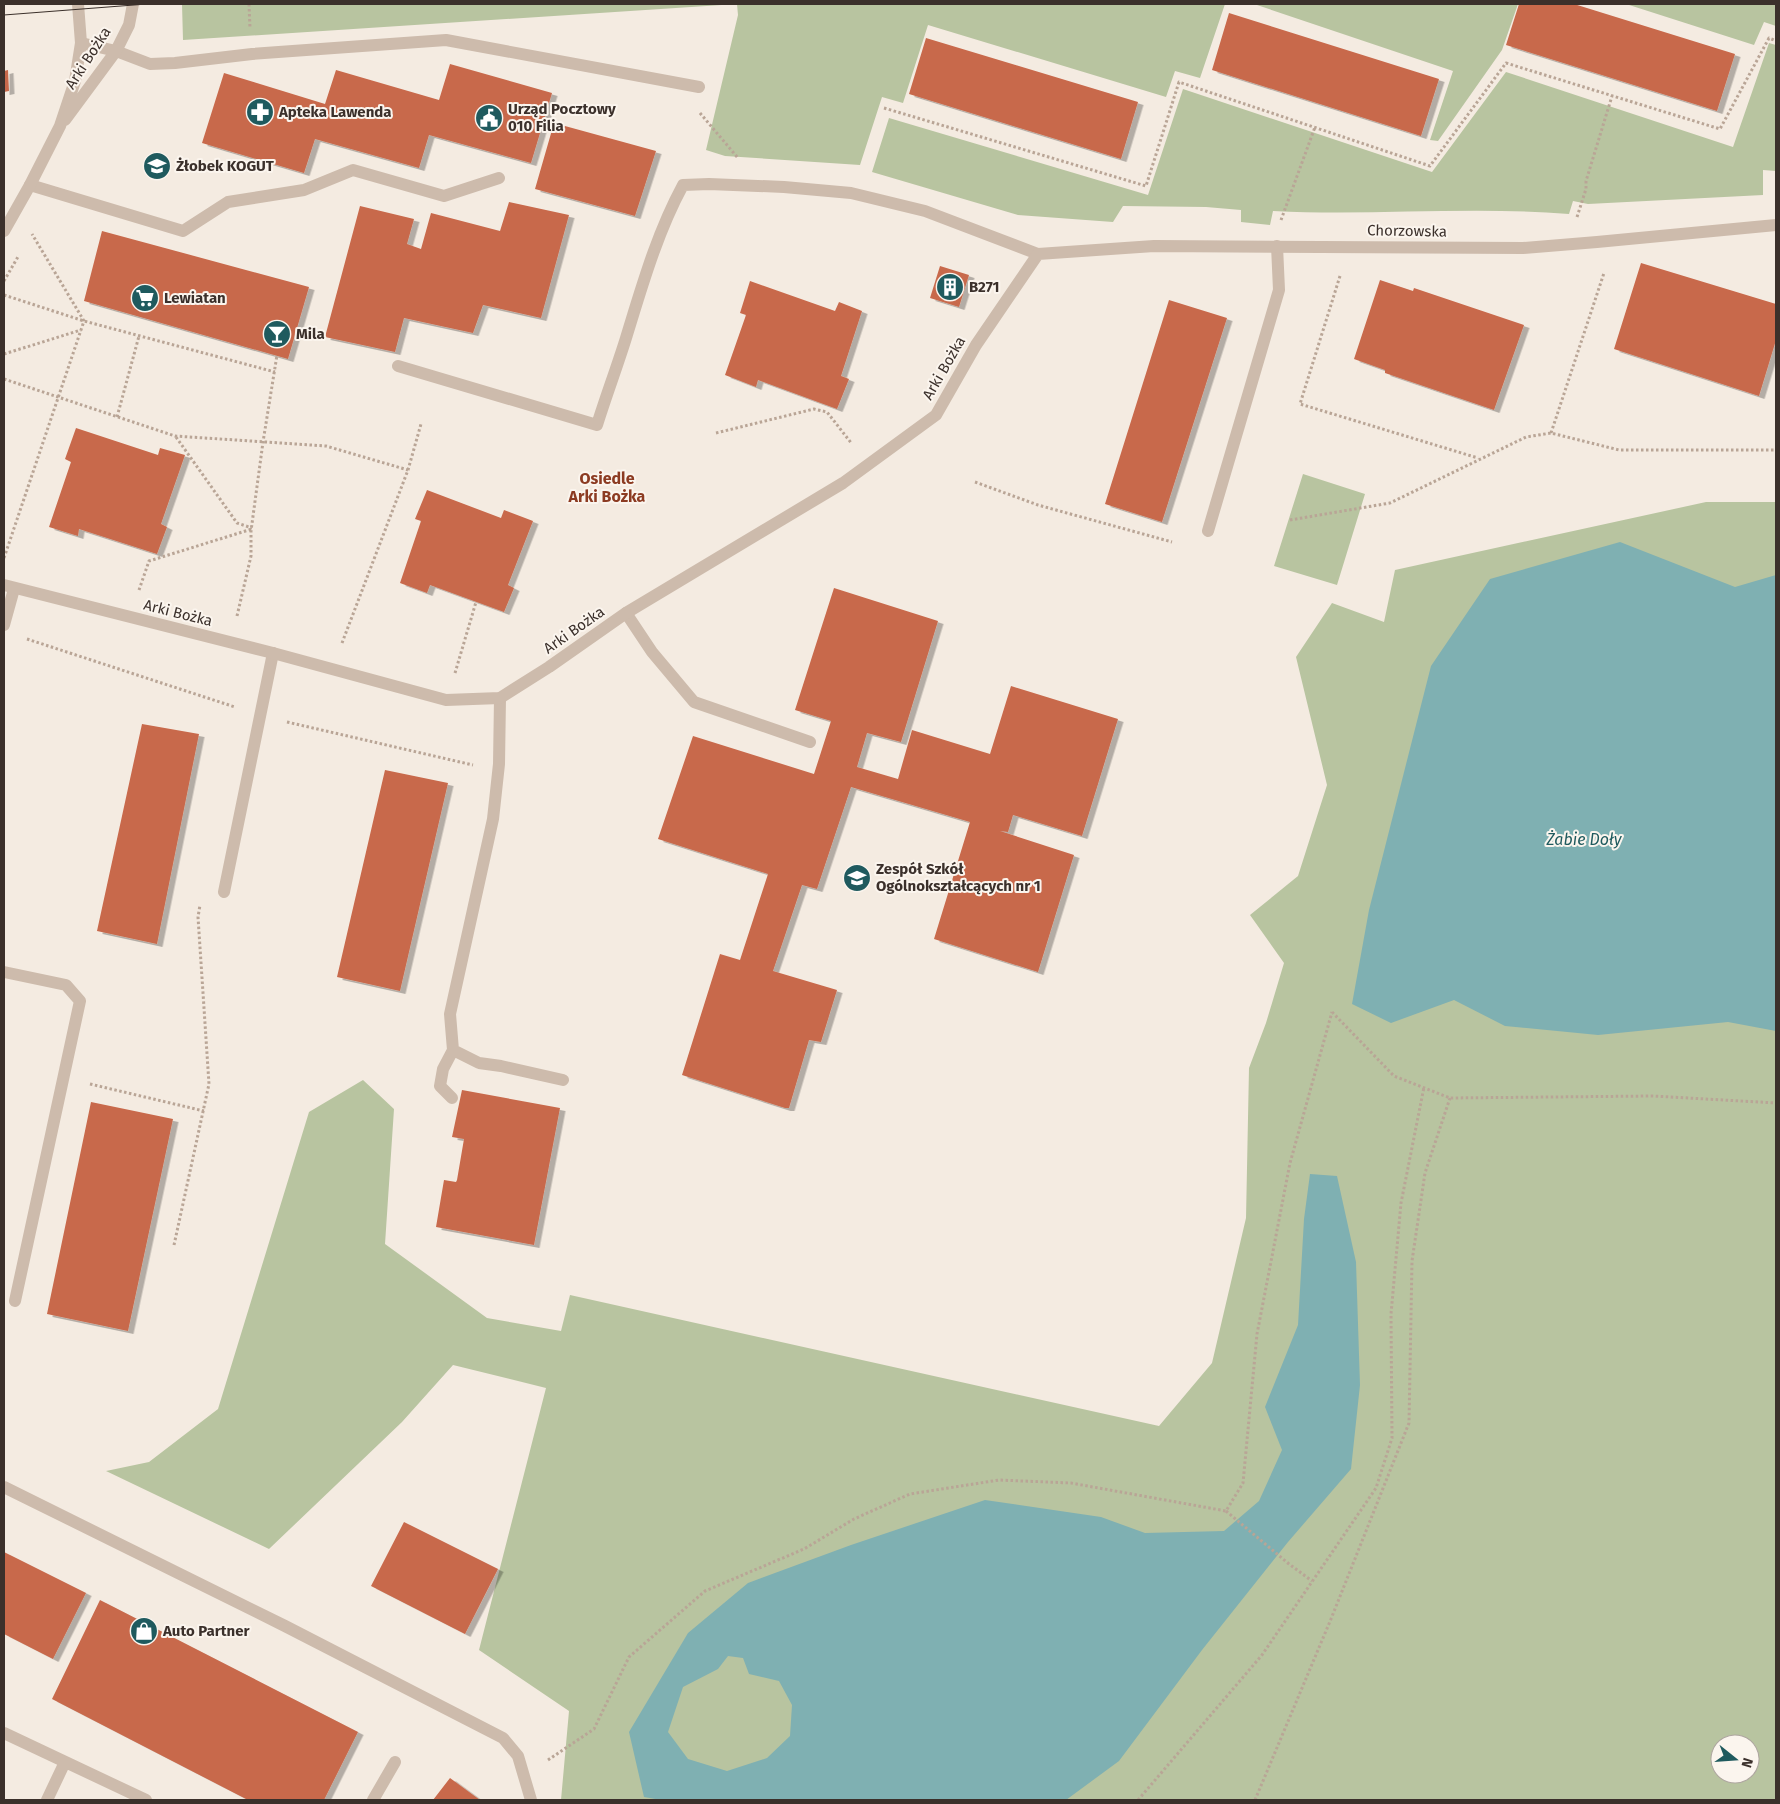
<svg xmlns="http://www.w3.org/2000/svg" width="1780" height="1804" viewBox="0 0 1780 1804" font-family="'Fira Sans',sans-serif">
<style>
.green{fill:#b8c4a0;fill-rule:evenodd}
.water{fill:#7fb0b2;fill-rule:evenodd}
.building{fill:#c8694b;filter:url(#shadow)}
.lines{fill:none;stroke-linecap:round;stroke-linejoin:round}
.path{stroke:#b9a596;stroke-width:3;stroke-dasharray:2.5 2.5;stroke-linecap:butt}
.lane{stroke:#cdbbac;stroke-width:12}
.street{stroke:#cdbbac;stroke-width:12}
.tram{stroke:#3b302b;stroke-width:1}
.labels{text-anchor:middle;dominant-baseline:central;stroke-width:4;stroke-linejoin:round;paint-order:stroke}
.street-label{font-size:15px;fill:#3b302b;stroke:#fbf5ee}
.poi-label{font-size:15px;font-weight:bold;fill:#3b302b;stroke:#fbf5ee;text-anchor:start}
.neighbourhood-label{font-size:16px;font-weight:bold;fill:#8c3b22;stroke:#fbf5ee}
.water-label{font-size:16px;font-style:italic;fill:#1f5a5e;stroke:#fbf5ee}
</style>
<defs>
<filter id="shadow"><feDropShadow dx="5.5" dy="3" stdDeviation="0" flood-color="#0004"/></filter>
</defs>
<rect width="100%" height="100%" fill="#f4ebe1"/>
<path class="green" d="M182,4h1043l-25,74 -25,-7 -9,26 -238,-72 -25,78 -21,-6 -22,68 -135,-9 -19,-6 32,-135 -1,-11 -554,36z
M1254,4h264l-16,46 -64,91 -8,-1 23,-69z
M1626,4h150v22l-12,-4 -10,23z
M1769,43l7,2v126l-13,-1v25l-175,9 -15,-3 -4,13c-99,-8 -198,2 -296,-3l-3,14 -29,-3v-12l-35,-3 -83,-1 -10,16 -95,-7 -146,-43 17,-54 259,77 35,-106 249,83 74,-100 227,75z
M1303,474l62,20 -28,91 -63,-19z
M1706,502h70v1298h-1215l8,-89 -90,-61 67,-262 -93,-23 -51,57 -133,127 -163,-78 43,-9 69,-53 91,-297 54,-32 31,29 -9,135 102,74 74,13 9,-36 589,131 53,-63 34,-145 3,-150 17,-45 18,-60 -34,-48 48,-39 29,-91 -31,-128 36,-54 52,19 11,-52zM1720,1744h30v30h-30z"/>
<path class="water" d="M1620,542l115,45 41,-12v456l-48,-9 -130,13 -93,-9 -51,-26 -63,23 -39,-19 17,-94 62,-244 59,-87z
M1310,1174l27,2 19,86 4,123 -9,84 -63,73 -86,108 -83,111 -53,39h-405l-17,-3 -15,-65 59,-99 60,-50 103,-38 134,-45 116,17 44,16 79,-2 35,-30 23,-51 -17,-43 33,-82 6,-106zM728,1656l15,2 6,16 30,7 13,24 -2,31 -23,22 -40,13 -39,-12 -20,-27 15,-45 35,-18z"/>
<path class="building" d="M1519,4h55l161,50 -18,57 -211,-66z
M1229,13l210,66 -18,57 -209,-66z
M926,38l212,64 -17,57 -212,-65z
M450,64l102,29 -21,70 -102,-28 -10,33 -104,-29 -11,34 -102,-30 22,-70 101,31 11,-34 103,30z
M8,70l1,21 -5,1v-21z
M554,123l102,28 -21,65 -100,-27z
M509,202l60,13 -28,103 -58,-13 -10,28 -69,-15 -9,34 -70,-15 35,-131 54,13 -7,25 14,5 10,-36 69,18z
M102,231l207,56 -21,72 -204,-58z
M1641,263l135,41v36l-17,56 -145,-47z
M940,266l29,9 -10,32 -29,-9z
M1380,280l33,11 1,-3 110,37 -30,85 -109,-37v-3l-31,-11z
M750,281l85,30 4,-9 23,9 -21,65 8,3 -12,30 -79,-29 -2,7 -31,-12 21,-60 -6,-2z
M1169,300l58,18 -65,204 -57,-18z
M76,428l82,27 2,-7 25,7 -24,69 6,3 -10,27 -78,-25 -1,7 -29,-9 22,-65 -6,-3z
M427,490l74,28 3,-8 29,11 -25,64 6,3 -10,24 -74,-27 -3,8 -27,-10 21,-62 -6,-2z
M834,588l104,33 -37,121 -34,-9 -10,34 41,12 14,-49 78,24 21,-68 107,33 -36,117 -69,-21 -5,17 -8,-1 74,24 -36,117 -104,-33 36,-117 -119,-35 -34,102 -15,-4 -29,86 64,19 -16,52 -12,-2 -20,68h-4l-103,-33 38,-121 20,6 28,-86 -110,-35 35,-103 121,38 17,-53 -36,-11z
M142,724l57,10 -42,210 -60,-13z
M385,770l63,13 -48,208 -63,-14z
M462,1090l98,18 -26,137 -98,-18 8,-47 12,2 1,-2 7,-41 -12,-2z
M91,1102l82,17 -45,212 -81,-17z
M404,1522l94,47 -33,65 -94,-48z
M4,1552l82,41 -33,66 -49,-25z
M100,1600l258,132 -34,68h-76l-196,-101z
M450,1778l30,22h-47z"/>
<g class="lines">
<path class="path" d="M249,4l1,24
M884,108l262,78 33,-104 251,84 76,-103 214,66 49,-91 7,3
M700,113l38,45
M1577,217l9,-28v-8l26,-85
M1281,220l34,-93
M1340,276l-40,128 178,54
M4,281l15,-26
M4,295l80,26 191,51
M4,354l77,-24
M4,379l171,57 151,10 82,24
M117,417l22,-81
M716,433l98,-24 13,3 25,32
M1551,433l53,-160
M176,437l61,86 15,5
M975,482l63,23 134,37
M1290,520l100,-17 136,-66 25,-4 68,17h157
M4,558l80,-237 -52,-87
M139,590l10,-29 103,-32
M237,616l14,-60v-25l12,-89 14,-87
M27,639l208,68
M342,643l66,-173 13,-46
M455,673l21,-71
M287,722l186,43
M1332,1012l62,64 56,22 203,-2 123,7
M90,1084l114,27
M174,1245l35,-161 -11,-167 2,-12
M1226,1511l63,53 23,17
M548,1760l46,-31 35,-72 76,-66 99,-42 50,-30 56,-25 89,-14 72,3 155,28 17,-28 14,-149 33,-171 42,-151
M1138,1800l124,-145 114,-167 16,-50 -1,-124 10,-111 23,-116
M1255,1800l76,-181 78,-196 3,-162 13,-88 25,-75"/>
<path class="lane" d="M81,43l35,8 34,13 25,-1 77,-9 194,-14 253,47
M30,185l153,46 45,-29 76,-12 49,-20 91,26 55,-18
M398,366l199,59c9,-29 20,-58 29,-87 16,-52 31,-105 57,-153l26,-1 75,3 67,6 74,18 113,43
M1208,531l71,-241 -2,-44
M626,613l26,39 42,50 116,40
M4,625l10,-36
M500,698l-1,66 -6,55 -43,195 3,36 26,13 22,3 62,14
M224,892l49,-239
M4,972l62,13 14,16 -65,300
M452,1098l-12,-12 3,-17 10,-19
M4,1487l281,139 218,112 15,18 13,44
M4,1733l142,67
M47,1800l18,-38
M373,1800l22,-38"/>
<path class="street" d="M65,120l51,-69 13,-26 4,-21
M4,231l26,-46 30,-59 15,-45 6,-38 -3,-39
M4,585l269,68 173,47 54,-2 49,-31 77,-54 217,-130 93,-68 40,-70 62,-91 116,-8 369,2 74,-6 179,-17"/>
<path class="tram" d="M4,15l143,-11"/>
</g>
<defs>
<g id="pharmacy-disc" transform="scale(1.4375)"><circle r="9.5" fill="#1f5a5e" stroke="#fbf5ee"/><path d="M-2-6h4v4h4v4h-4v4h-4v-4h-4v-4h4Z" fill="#fff"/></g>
<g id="civic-disc" transform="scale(1.4375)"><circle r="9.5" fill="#1f5a5e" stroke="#fbf5ee"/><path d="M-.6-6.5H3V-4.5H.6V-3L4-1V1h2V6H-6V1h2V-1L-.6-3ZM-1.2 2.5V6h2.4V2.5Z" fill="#fff"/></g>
<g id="school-disc" transform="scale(1.4375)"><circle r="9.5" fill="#1f5a5e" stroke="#fbf5ee"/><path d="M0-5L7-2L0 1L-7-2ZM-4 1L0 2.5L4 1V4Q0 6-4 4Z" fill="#fff"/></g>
<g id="building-disc" transform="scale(1.4375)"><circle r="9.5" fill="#1f5a5e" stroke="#fbf5ee"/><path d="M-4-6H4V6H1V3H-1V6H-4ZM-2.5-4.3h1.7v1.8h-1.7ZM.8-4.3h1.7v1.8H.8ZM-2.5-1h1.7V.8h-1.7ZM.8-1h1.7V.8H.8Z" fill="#fff"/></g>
<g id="supermarket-disc" transform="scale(1.4375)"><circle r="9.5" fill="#1f5a5e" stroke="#fbf5ee"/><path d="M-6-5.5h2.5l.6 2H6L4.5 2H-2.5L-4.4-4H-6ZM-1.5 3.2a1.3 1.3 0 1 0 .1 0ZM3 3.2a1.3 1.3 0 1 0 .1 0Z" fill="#fff"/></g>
<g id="bar-disc" transform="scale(1.4375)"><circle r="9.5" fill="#1f5a5e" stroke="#fbf5ee"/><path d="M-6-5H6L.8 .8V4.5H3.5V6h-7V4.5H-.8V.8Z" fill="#fff"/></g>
<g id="shop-disc" transform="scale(1.4375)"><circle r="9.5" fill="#1f5a5e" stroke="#fbf5ee"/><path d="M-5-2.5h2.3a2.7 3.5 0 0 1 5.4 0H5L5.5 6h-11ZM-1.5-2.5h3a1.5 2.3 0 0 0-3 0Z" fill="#fff"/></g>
</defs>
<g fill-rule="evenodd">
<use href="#pharmacy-disc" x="260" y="112"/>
<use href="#civic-disc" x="489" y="118"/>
<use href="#school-disc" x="157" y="166"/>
<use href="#building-disc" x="950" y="287"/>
<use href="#supermarket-disc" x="145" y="298"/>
<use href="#bar-disc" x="277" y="334"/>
<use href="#school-disc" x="857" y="878"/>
<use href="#shop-disc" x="144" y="1631"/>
</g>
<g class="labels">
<g class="street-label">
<text transform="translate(88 58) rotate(-57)">Arki Bożka</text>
<text transform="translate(1407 231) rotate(1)">Chorzowska</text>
<text transform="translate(944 368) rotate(-60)">Arki Bożka</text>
<text transform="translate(178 613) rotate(14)">Arki Bożka</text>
<text transform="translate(574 630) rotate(-35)">Arki Bożka</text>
</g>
<g class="poi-label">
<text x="508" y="109">Urząd Pocztowy<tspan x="508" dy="17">010 Filia</tspan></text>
<text x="279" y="112">Apteka Lawenda</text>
<text x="176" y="166">Żłobek KOGUT</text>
<text x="969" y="287">B271</text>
<text x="164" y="298">Lewiatan</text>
<text x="296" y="334">Mila</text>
<text x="876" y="869">Zespół Szkół<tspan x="876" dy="17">Ogólnokształcących nr 1</tspan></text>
<text x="163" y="1631">Auto Partner</text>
</g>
<g class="neighbourhood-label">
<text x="607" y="478">Osiedle<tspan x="607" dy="18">Arki Bożka</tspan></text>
</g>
<g class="water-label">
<text x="1584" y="839">Żabie Doły</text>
</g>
</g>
<rect width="1780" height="1804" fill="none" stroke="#3b302b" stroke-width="10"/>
<g transform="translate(1735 1759) rotate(107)"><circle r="24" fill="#fbf5ee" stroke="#aea6a0"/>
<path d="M0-4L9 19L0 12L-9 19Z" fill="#1f5a5e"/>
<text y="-8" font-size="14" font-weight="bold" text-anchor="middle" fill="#3b302b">N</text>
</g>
</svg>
